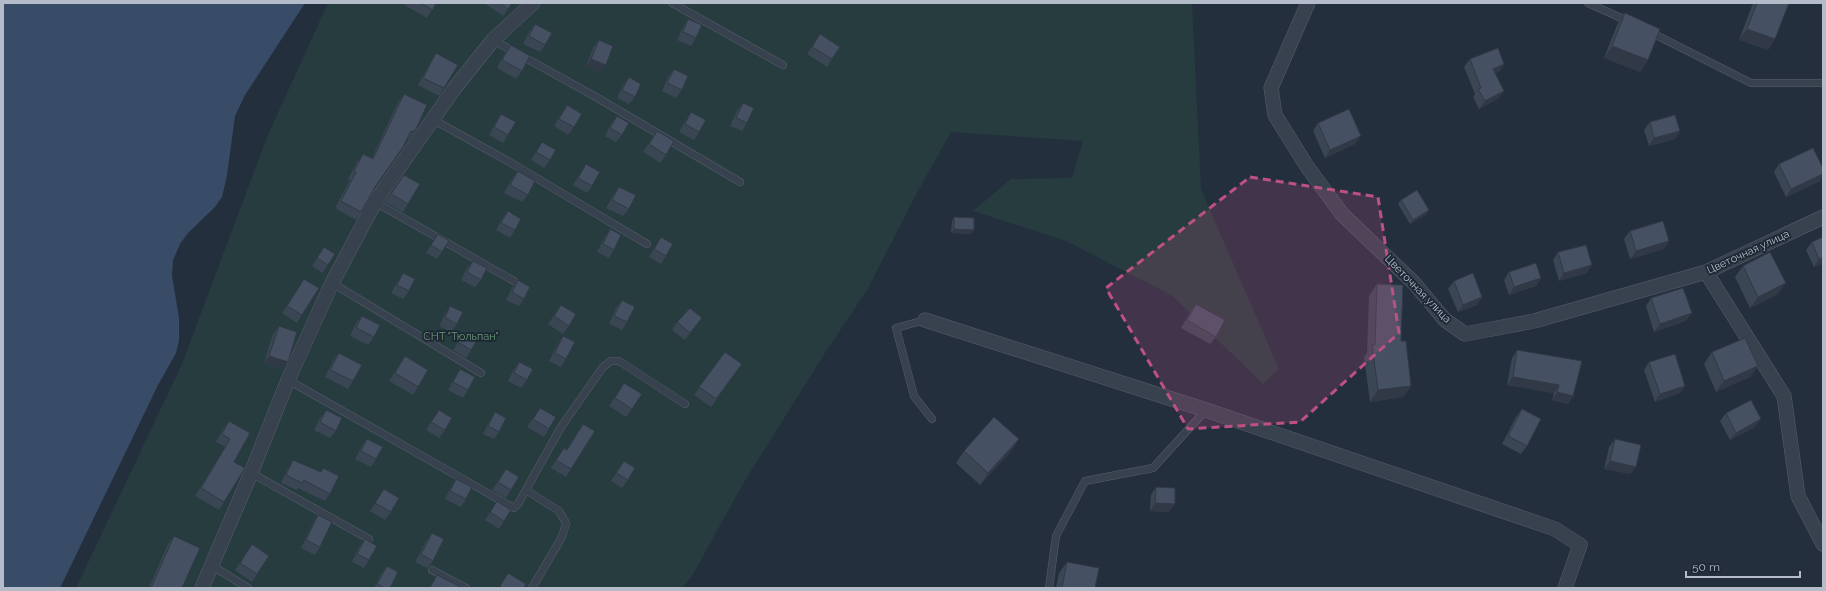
<svg xmlns="http://www.w3.org/2000/svg" width="1826" height="591" viewBox="0 0 1826 591" font-family="Raleway,sans-serif">
<style>
.green{fill:#263c3f}
.water{fill:#394c67}
.lines{fill:none;stroke-linecap:round;stroke-linejoin:round}
.lane-casing{stroke:#565f6c;stroke-width:8}
.street-casing{stroke:#565f6c;stroke-width:15}
.lane{stroke:#38414e;stroke-width:7}
.street{stroke:#38414e;stroke-width:14}
.wall{fill:#3b4654}
.shaded-wall{fill:#303945}
.building{fill:#455162;stroke:#303945}
.marked{fill:#bd5182;fill-opacity:0.2;stroke:#bd5182;stroke-width:3;stroke-dasharray:8 5;stroke-linejoin:round}
.labels{text-anchor:middle;dominant-baseline:central;stroke-width:3.5;stroke-linejoin:round;paint-order:stroke}
.street-label{font-size:11px;fill:#b4bcc9;stroke:#1d2633}
.park-label{font-size:11px;fill:#6b9a76;stroke:#1d2633}
</style>
<rect width="100%" height="100%" fill="#242f3e"/>
<path class="green" d="M328,3h864l9,186 78,180 -16,15 -92,-89 -105,-54 -93,-30 38,-32 61,-1 11,-37 -132,-9 -32,57 -52,101 -42,63 -81,129 -52,94 -10,12h-606l106,-224 85,-227z"/>
<path class="water" d="M3,3h302l-60,92 -10,21 -8,59 -5,22 -7,10 -27,26 -8,11 -7,16 -1,16 7,42v22l-3,13 -18,32 -98,203h-57z"/>
<g class="lines">
<g class="lane-casing">
<path id="lane" d="M672,3l111,62
M1588,3l42,19
M1650,32l101,51h72
M493,40l103,57 144,85
M432,119l74,41 141,84
M375,202l139,79
M332,283l149,90
M925,320l-29,8 18,68 18,23
M288,380l226,128 4,-4 43,-77 42,-60 8,-6h8l66,43
M251,473l118,66
M526,490l33,21 7,12 -4,14 -30,51
M211,565l37,23
M432,570l34,18
M1049,588l7,-52 29,-55 68,-13 53,-58"/>
</g>
<g class="street-casing">
<path id="street" d="M1308,3l-37,85 4,27 33,53 34,46 72,69 31,37 20,14 69,-13 172,-49 117,-55
M1706,272l78,124 14,100 25,48
M925,320l281,90 349,119 25,16 -15,43
M202,588l49,-115 37,-93 44,-97 43,-81 79,-113 39,-49 40,-37"/>
</g>
<use href="#lane" class="lane"/>
<use href="#street" class="street"/>
</g>
<path class="wall" d="M401,3h35l-9,15z
M484,3h28l-9,13z
M1753,3h36l-21,47 -29,-10z
M1625,13l23,47 -8,12 -36,-14 13,-33z
M688,19l8,19 -5,8 -14,-6 6,-13z
M535,24l10,21 -5,7 -17,-8 6,-12z
M820,34l12,25 -5,8 -20,-13z
M599,40l7,25 -6,7 -14,-5 7,-19z
M511,45l11,26 -6,8 -19,-11 8,-15z
M436,53l8,35 -5,8 -21,-11 13,-24z
M1470,59l34,5 -5,8 -4,1 9,18 -5,7 -20,11 -6,-12 2,-3 -11,-27z
M674,69l8,21 -6,8 -14,-7 6,-14z
M629,77l6,20 -6,7 -12,-6 6,-13z
M404,94l12,35 -8,11 -1,-1 -33,48 -13,25 -5,8 -21,-12 15,-28 -2,-1 9,-17 6,-8 9,4 26,-56z
M743,103l4,20 -5,8 -12,-5 7,-15z
M567,105l7,22 -6,8 -14,-9z
M691,112l8,20 -5,8 -15,-8 7,-12z
M501,114l7,21 -5,8 -14,-8 7,-13z
M617,116l5,19 -6,7 -11,-6 6,-12z
M1650,122l30,9 -5,8 -26,7 -5,-16z
M1318,123l37,21 -30,14 -12,-27z
M657,131l9,24 -6,8 -17,-11z
M542,142l8,18 -6,8 -13,-8z
M586,164l6,22 -5,7 -14,-8z
M1779,164l44,4v8l-3,5 -34,16 -12,-25z
M518,171l10,24 -6,7 -18,-9 8,-14z
M404,175l4,29 -5,8 -18,-10z
M619,187l10,22 -6,7 -17,-8 7,-13z
M1401,200l26,14 -17,10 -12,-20z
M508,211l7,19 -5,8 -14,-8 6,-11z
M954,217l20,13 -3,4 -20,-1 1,-12z
M610,229l4,21 -5,8 -12,-6 8,-15z
M1630,231l39,10 -5,8 -34,10 -6,-20z
M438,234l4,18 -5,7 -11,-6z
M661,237l5,19 -5,8 -12,-7z
M1812,242l11,21 -9,4 -8,-17z
M324,247l4,18 -6,8 -10,-7z
M1558,252l29,21 -28,8 -6,-21z
M473,261l8,19 -6,7 -14,-7 6,-12z
M1743,266l35,28 -28,14 -15,-31z
M1509,272l32,6 -5,8 -27,9 -5,-15z
M403,273l6,18 -6,8 -12,-6 7,-12z
M304,279l-2,36 -5,8 -15,-10z
M518,280l6,19 -5,7 -13,-6 6,-12z
M1454,281l28,16 -5,8 -19,7 -10,-23z
M1377,284l24,57 10,45 -8,11 -33,5 -6,-45 3,-4 2,-57z
M1651,298l35,23 -32,11 -8,-26z
M622,300l5,22 -5,8 -13,-6 7,-16z
M1196,304l20,33 -6,7 -29,-16 10,-17z
M561,305l8,21 -6,8 -15,-10z
M450,306l7,18 -6,8 -12,-6 6,-12z
M362,316l12,21 -6,8 -18,-9 6,-13z
M677,322l20,4 -12,14 -13,-10z
M279,326l3,43 -18,-6 9,-29z
M465,332l6,18 -5,8 -13,-8z
M563,336l3,23 -5,8 -12,-6 9,-17z
M1517,350l56,46 -5,8 -16,-4 2,-7 -47,-8 5,-27z
M725,352l17,12 -31,43 -17,-12z
M1712,352l46,14 -8,11 -34,15 -12,-28z
M339,353l14,28 -5,8 -23,-12 8,-16z
M405,356l13,31 -5,8 -24,-14z
M519,362l8,18 -6,8 -13,-7 6,-12z
M1649,362l36,24 -5,7 -25,9 -11,-32z
M460,369l8,21 -5,8 -15,-8 7,-13z
M624,383l8,26 -6,8 -17,-11z
M540,408l9,21 -5,8 -17,-10z
M1522,409l5,37 -6,8 -19,-10 14,-27z
M326,410l10,21 -6,7 -16,-8 6,-12z
M439,410l6,20 -6,8 -13,-8z
M495,412l4,20 -5,7 -11,-5 7,-14z
M1726,413l29,14 -25,13 -10,-19z
M229,421l5,41 -10,40 -5,8 -24,-14 30,-49 -9,-5 7,-13z
M583,424l-12,45 -5,8 -15,-9 13,-20 2,2z
M367,439l9,20 -5,8 -16,-8 7,-13z
M1019,439l-8,12 -31,34 -24,-22 8,-12z
M1615,439l16,35 -27,-5 5,-22z
M293,460l27,12 3,-4 7,26 -5,7 -27,-13 -1,2 -16,-7 7,-15z
M624,461l4,19 -6,8 -11,-7z
M506,469l5,21 -5,8 -14,-8z
M456,479l10,20 -5,8 -16,-8 6,-12z
M1156,487l13,25 -19,-1 1,-16z
M384,489l7,23 -6,8 -15,-9z
M497,501l14,9 -12,19 -14,-9z
M318,515l2,32 -5,8 -14,-7 12,-25z
M432,533l1,28 -6,7 -12,-6 11,-21z
M174,536l8,52h-33l19,-44z
M365,539l4,21 -5,8 -12,-6 7,-15z
M252,544l17,12 -17,26 -17,-12z
M1067,562l28,26h-39l3,-15z
M387,566l3,22h-16l7,-14z
M437,575l21,13h-29z"/>
<path class="shaded-wall" d="M1747,29l28,10 -7,11 -29,-10z
M1612,46l36,14 -8,12 -36,-14z
M591,59l15,6 -6,7 -14,-5z
M1504,64l-5,8 -12,5 6,-8z
M1504,91l-5,7 -20,11 6,-8z
M1680,131l-5,8 -26,7 5,-8z
M1361,136l-6,8 -30,14 5,-8z
M1823,174v2l-3,5 -34,16 5,-8z
M1429,210l-2,4 -17,10 3,-4z
M954,229l20,1 -3,4 -20,-1z
M1669,241l-5,8 -34,10 6,-8z
M1823,258v5l-9,4 5,-8z
M1592,265l-5,8 -28,8 5,-8z
M1541,278l-5,8 -27,9 5,-8z
M1786,283l-8,11 -28,14 8,-11z
M1482,297l-5,8 -19,7 5,-7z
M1692,313l-6,8 -32,11 6,-8z
M702,318l-5,8 -12,14 5,-7z
M269,356l19,6 -6,7 -18,-6z
M1758,366l-8,11 -34,15 8,-11z
M1513,377l46,8 -5,8 -47,-8z
M1411,386l-8,11 -33,5 8,-12z
M1685,386l-5,7 -25,9 5,-8z
M1557,392l16,4 -5,8 -16,-4z
M1761,419l-6,8 -25,13 6,-7z
M1019,439l-8,12 -31,34 8,-12z
M1610,461l26,6 -5,7 -27,-5z
M1155,503l20,1 -6,8 -19,-1z"/>
<path class="building" d="M420,3h16l-3,7z
M500,3h12l-4,6z
M1757,3h32l-14,36 -28,-10z
M1625,13l35,16 -12,31 -36,-14z
M688,19l14,6 -6,13 -13,-6z
M535,24l17,9 -7,12 -16,-9z
M820,34l20,13 -8,12 -20,-12z
M599,40l14,6 -7,19 -15,-6z
M511,45l19,11 -8,15 -20,-11z
M1498,48l6,16 -11,5 11,22 -19,10 -7,-12 3,-1 -11,-29z
M436,53l22,12 -14,23 -21,-10z
M674,69l14,7 -6,14 -15,-7z
M629,77l12,7 -6,13 -13,-7z
M404,94l23,11 -11,24 -2,3 -3,-1 -8,16 -28,40 -14,25 -20,-11 15,-29 -2,-1 9,-17 10,5z
M743,103l11,5 -7,15 -11,-5z
M567,105l15,9 -8,13 -15,-8z
M1349,109l12,27 -31,14 -12,-27z
M691,112l15,8 -7,12 -14,-8z
M501,114l15,8 -8,13 -14,-8z
M1675,115l5,16 -26,7 -4,-16z
M617,116l12,7 -7,12 -12,-7z
M657,131l17,10 -8,14 -17,-11z
M542,142l14,8 -6,10 -14,-8z
M1813,148l10,20v6l-32,15 -12,-25z
M586,164l14,8 -8,14 -14,-8z
M518,171l17,10 -7,14 -18,-10z
M404,175l16,9 -12,20 -17,-10z
M619,187l17,8 -7,14 -17,-9z
M1417,190l12,20 -16,10 -12,-20z
M508,211l13,8 -6,11 -14,-7z
M954,217l20,1v12l-20,-1z
M1663,221l6,20 -33,10 -6,-20z
M610,229l11,6 -7,15 -11,-6z
M438,234l11,7 -7,11 -11,-7z
M661,237l12,7 -7,12 -12,-7z
M1823,237v21l-4,1 -7,-17z
M1586,245l6,20 -28,8 -6,-21z
M324,247l11,7 -7,11 -11,-7z
M1770,252l16,31 -28,14 -15,-31z
M473,261l14,7 -6,12 -14,-8z
M1536,263l5,15 -27,9 -5,-15z
M403,273l12,6 -6,12 -12,-6z
M1473,273l9,24 -19,8 -9,-24z
M304,279l15,9 -17,27 -15,-9z
M518,280l12,7 -6,12 -12,-7z
M1377,284l26,1 -2,56h5l5,45 -33,4 -6,-45h3z
M1683,288l9,25 -32,11 -9,-26z
M622,300l13,7 -8,15 -13,-6z
M1196,304l29,16 -9,17 -29,-17z
M561,305l15,9 -7,12 -15,-10z
M450,306l13,6 -6,12 -12,-6z
M690,308l12,10 -12,15 -13,-11z
M362,316l18,9 -6,12 -18,-9z
M279,326l18,6 -9,30 -19,-6z
M465,332l12,8 -6,10 -13,-8z
M563,336l12,6 -9,17 -11,-6z
M1745,338l13,28 -34,15 -12,-29z
M1517,350l65,11 -9,35 -16,-4 2,-7 -46,-8z
M725,352l17,12 -26,35 -17,-12z
M339,353l23,12 -9,16 -23,-11z
M1675,354l10,32 -25,8 -11,-32z
M405,356l23,14 -10,17 -23,-14z
M519,362l14,7 -6,11 -13,-7z
M460,369l15,8 -7,13 -15,-8z
M624,383l18,11 -10,15 -17,-11z
M1751,400l10,19 -25,14 -10,-20z
M540,408l16,9 -7,12 -16,-10z
M1522,409l19,10 -14,27 -19,-10z
M326,410l16,8 -6,13 -16,-9z
M439,410l13,8 -7,12 -14,-8z
M495,412l11,6 -7,14 -11,-6z
M994,417l25,22 -31,34 -24,-22z
M229,421l21,12 -16,29 11,6 -21,34 -23,-14 29,-49 -8,-5z
M583,424l12,7 -24,38 -15,-9 8,-12 3,2z
M367,439l16,8 -7,12 -15,-8z
M1615,439l26,6 -5,22 -26,-6z
M293,460l28,12 2,-4 16,8 -9,18 -26,-14 -2,3 -16,-8z
M624,461l11,7 -7,12 -12,-7z
M506,469l13,8 -8,13 -13,-8z
M456,479l16,8 -6,12 -16,-8z
M1156,487l19,1v16l-20,-1z
M384,489l15,9 -8,14 -16,-9z
M497,501l14,9 -7,11 -14,-9z
M318,515l14,7 -12,25 -14,-7z
M432,533l12,6 -11,22 -12,-7z
M174,536l26,12 -18,40h-31z
M365,539l12,7 -8,14 -12,-6z
M252,544l17,12 -12,18 -17,-11z
M1067,562l32,6 -4,20h-33z
M387,566l11,6 -8,16h-5l-8,-4z
M508,573l18,11 -2,4h-22l-2,-2z
M437,575l22,11 -1,2h-28z"/>
<path class="marked" d="M1250,177l128,20 21,136 -99,89 -112,7 -82,-141z"/>
<g class="labels">
<g class="street-label">
<text transform="translate(1748 252) rotate(-25)">Цветочная улица</text>
<text transform="translate(1418 289) rotate(46)">Цветочная улица</text>
</g>
<g class="park-label">
<text x="461" y="336">СНТ "Тюльпан"</text>
</g>
</g>
<rect width="1826" height="591" fill="none" stroke="#b4bcc9" stroke-width="8"/>
<path d="M1686 571v6h114v-6" fill="none" stroke="#b4bcc9" stroke-width="2"/>
<text x="1692" y="571" font-size="12" fill="#b4bcc9" stroke="#1d2633" stroke-width="3" paint-order="stroke">50 m</text>
</svg>
